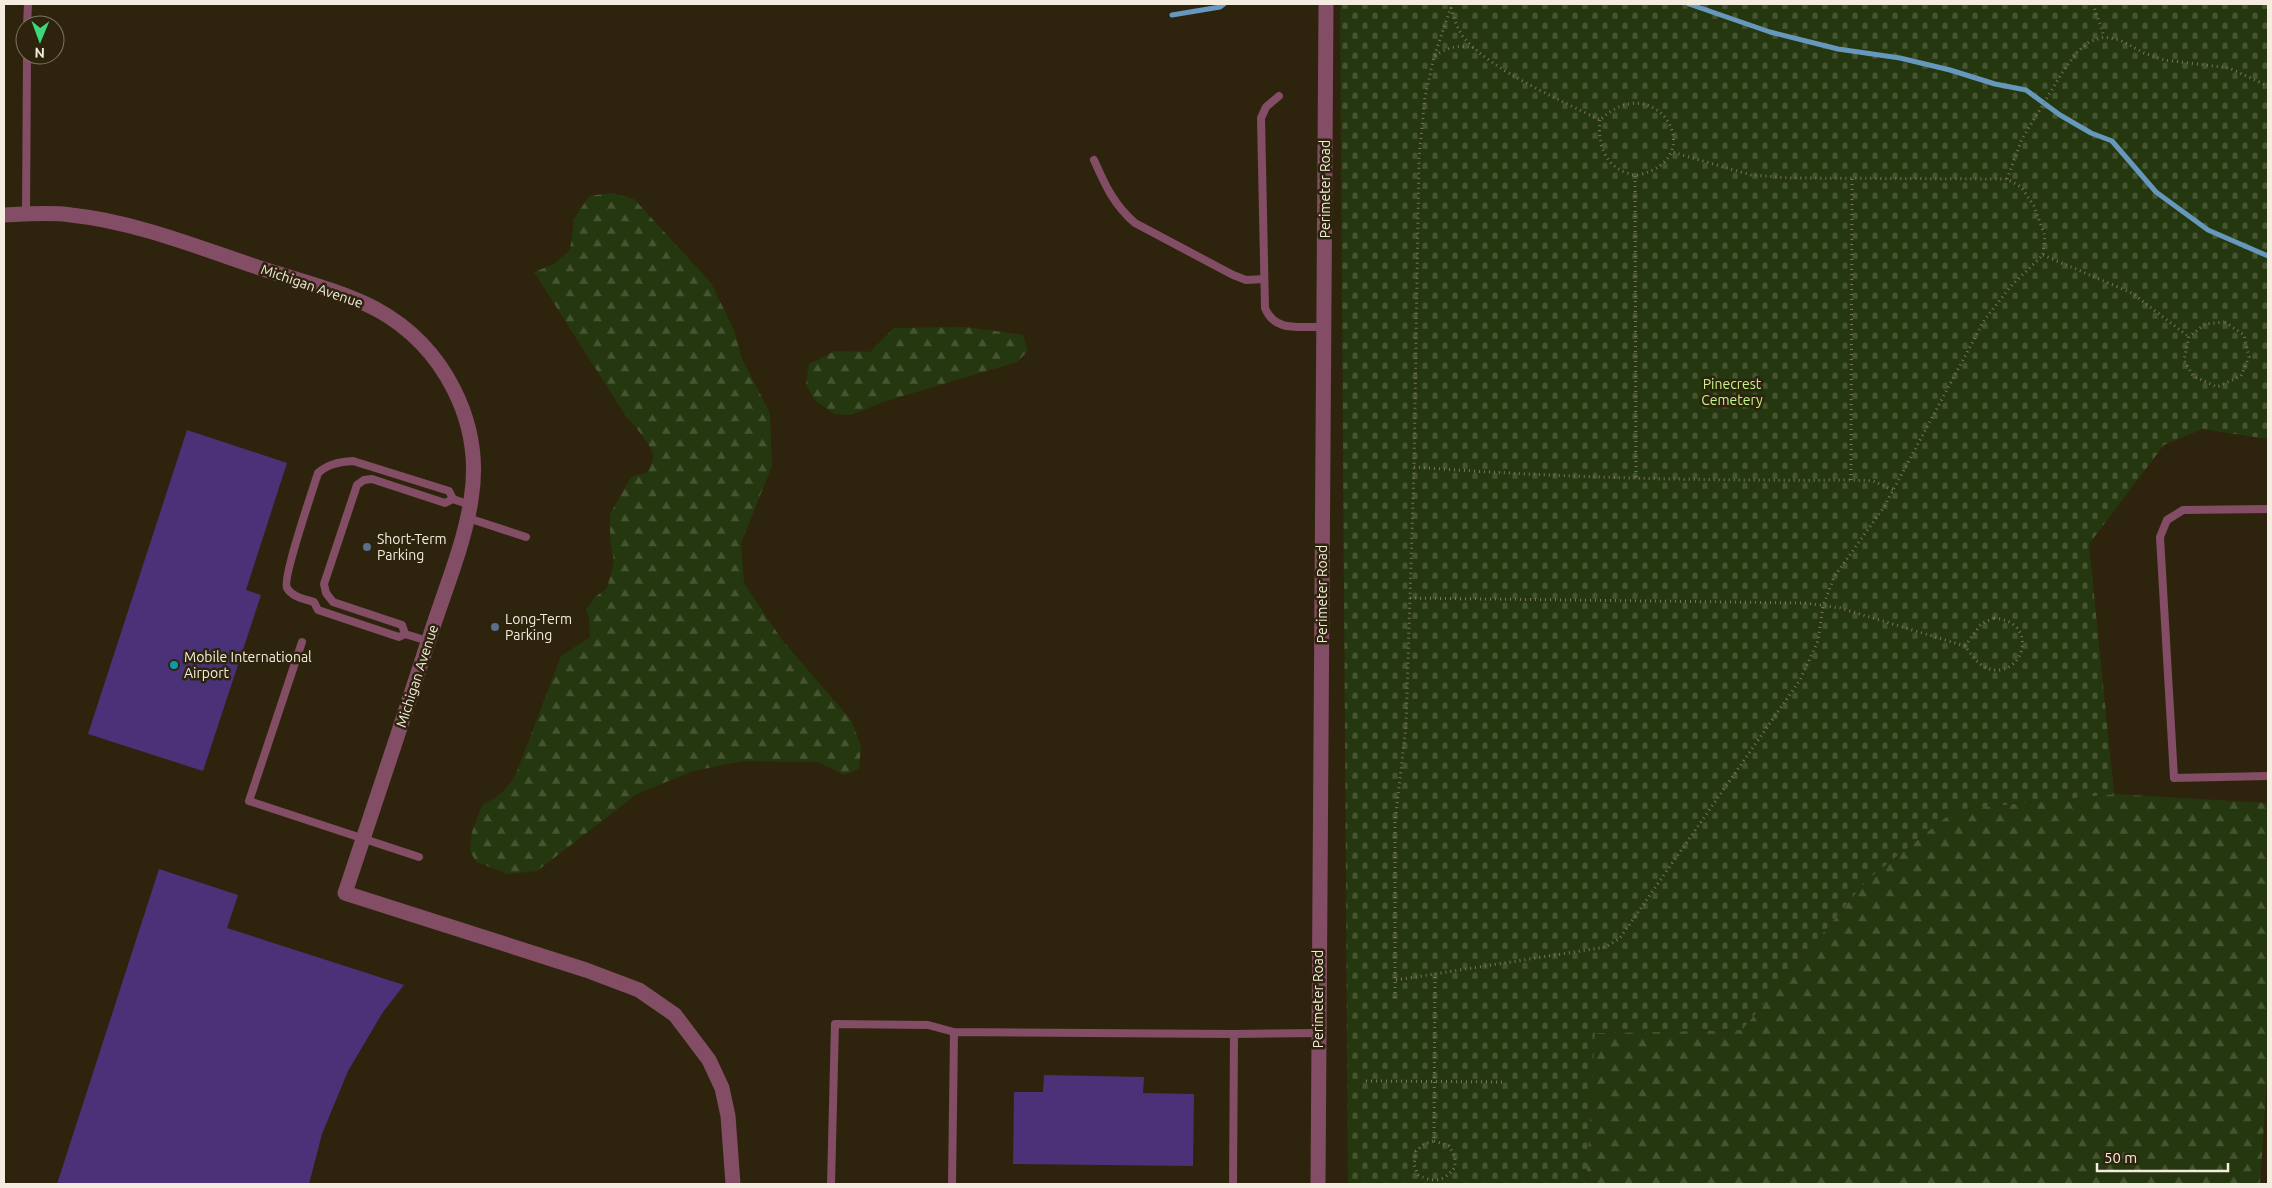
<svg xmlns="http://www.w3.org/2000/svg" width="2272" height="1188" viewBox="0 0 2272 1188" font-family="Ubuntu,sans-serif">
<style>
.forest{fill:url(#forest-firs)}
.cemetery{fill:url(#cemetery-stones)}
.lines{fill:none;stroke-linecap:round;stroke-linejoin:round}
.stream{stroke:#6698bd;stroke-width:5}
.building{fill:#4b3178}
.path{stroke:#7b725f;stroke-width:3;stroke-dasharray:1 4;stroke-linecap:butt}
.lane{stroke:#834d65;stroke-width:8}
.street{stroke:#834d65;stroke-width:15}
.service-dot{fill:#5c6f8a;stroke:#2e240d;stroke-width:2}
.culture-dot{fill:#0f9aa8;stroke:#2e240d;stroke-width:2}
.labels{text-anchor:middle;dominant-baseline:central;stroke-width:5;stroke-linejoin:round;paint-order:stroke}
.street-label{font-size:14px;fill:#f4eddf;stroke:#2e240d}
.park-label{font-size:14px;fill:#c3f68a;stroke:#2e240d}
.poi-label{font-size:14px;fill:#f4eddf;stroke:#2e240d;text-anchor:start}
</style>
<defs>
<pattern id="forest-firs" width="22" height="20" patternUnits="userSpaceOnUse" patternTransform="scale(1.25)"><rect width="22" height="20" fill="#25370e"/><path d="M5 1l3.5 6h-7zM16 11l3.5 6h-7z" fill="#455431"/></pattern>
<pattern id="cemetery-stones" width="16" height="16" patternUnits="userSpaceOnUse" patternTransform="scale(1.25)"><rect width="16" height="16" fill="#25370e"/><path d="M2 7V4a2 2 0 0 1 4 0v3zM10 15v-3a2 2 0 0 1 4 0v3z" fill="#455431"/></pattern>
</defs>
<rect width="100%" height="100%" fill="#2e240d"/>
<path class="forest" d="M611,193l23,6 77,84 23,47 8,29 28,54 2,53 -31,77 3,40 38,57 69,80 10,26 -2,23 -15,6 -26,-13 -76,-1 -49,10 -56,23 -100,77 -29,3 -32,-12 -6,-11 2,-19 10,-27c16,-8 25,-15 34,-31l45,-118 29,-19 -1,-19 -3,-8 9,-13 12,-9 7,-26 -4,-24v-24l21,-37 17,-5 6,-16c-7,-19 -23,-32 -34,-49l-86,-135 20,-8 16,-14 4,-31 15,-23z
M966,327l57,8 5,16 -11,11 -131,39 -35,14 -16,-1 -20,-13 -9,-17 3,-20 26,-13 35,1 24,-24z
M2114,794l154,9v260l-8,121h-674l9,-151 147,-3 125,-150 88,-70z"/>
<path class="cemetery" d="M1340,4h928v435l-66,-10 -38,16 -75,99 25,250 -159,16 -88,70 -125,150 -147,3 -9,151h-238z"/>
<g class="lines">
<path class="stream" d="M1689,4l81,28 68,17 62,9 50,12 45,14 31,6 34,25 31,18 21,8 44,51 52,38 60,26
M1172,15l48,-8 4,-3"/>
</g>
<path class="building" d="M187,430l100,33 -41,127 15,5 -58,176 -115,-37z
M159,869l79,26 -11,33 177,57 -21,27 -35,59 -26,63 -13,50h-252z
M1044,1075l100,2 -1,16 51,1 -1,72 -180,-2 1,-72h29z"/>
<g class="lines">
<path class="path" d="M2093,4l11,32
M1451,8c3,11 7,23 14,31 28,32 97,62 135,81 56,-54 112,39 38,55 -4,1 -7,-1 -11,-2 -23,-8 -30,-31 -27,-53
M1435,56c13,-10 25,-11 41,-8
M1635,176l1,304
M2007,179l15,-40 40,-66 14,-20 13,-11 15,-5 16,3 24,13 20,7 65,8 39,18
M2043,255l89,38 57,44
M2225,322l19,13 5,22 -8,19 -24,11 -24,-11 -9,-16 5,-23 16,-13z
M1414,467c146,11 291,14 437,13l22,1 20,9
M1851,480l1,-302
M1410,598l395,5 35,5 125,38
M1994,618c48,4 28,64 -7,50 -9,-3 -16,-14 -22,-22l16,-22z
M1396,980l210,-33 14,-9 180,-258 18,-39 5,-35 11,-29 50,-70 101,-188 27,-34 31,-30 2,-19 -11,-30 -13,-19 -14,-8 -217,-1 -39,-3 -79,-23
M1395,998v-176l11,-96 8,-259 5,-310 6,-60 9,-40 18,-53
M1366,1081l139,1
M1434,1141l15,5 6,11v10c-11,15 -21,16 -37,8l-4,-10 2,-14 8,-7 10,-3 1,-167"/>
<path class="lane" d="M27,25l1,-21
M1279,96l-13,11 -5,11 4,190c10,25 35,18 59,19
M1094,160c11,25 20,45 41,63l98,52 13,5 18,-1
M26,214l1,-159
M2268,509l-85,1 -16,10 -7,17 14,241 94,-2
M468,518l58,19
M405,634l-3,-9 -69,-23 -7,-9 -2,-9 33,-99 7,-5 8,-1 73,24 8,-4
M428,641l-23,-7 -6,3 -81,-27 -4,-8c-9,-3 -22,-5 -27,-14 -5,-9 26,-99 31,-115 10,-9 21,-11 35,-12l96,30 4,8 17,6
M302,642l-53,159 170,56
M1234,1034l84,-1
M831,1184l4,-160 93,1 26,7 280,2 -1,150
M952,1184l2,-152"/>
<path class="street" d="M4,215c22,-1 45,-3 67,0 67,7 134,35 198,56 36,11 74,21 107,38 68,37 108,114 95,191 -7,45 -26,89 -40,133 -28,87 -57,173 -86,260l241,77 53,20 36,25 34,45 13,28 6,28 5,68
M1318,1184l8,-1180"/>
</g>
<g class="service-dot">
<circle cx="367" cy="547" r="5"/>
<circle cx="495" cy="627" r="5"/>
</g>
<circle class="culture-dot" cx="174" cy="665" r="5"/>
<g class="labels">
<g class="street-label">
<text transform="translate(1325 189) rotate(-90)">Perimeter Road</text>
<text transform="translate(312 286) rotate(19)">Michigan Avenue</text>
<text transform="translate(1322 594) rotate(-90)">Perimeter Road</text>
<text transform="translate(417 676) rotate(-72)">Michigan Avenue</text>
<text transform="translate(1318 999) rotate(-90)">Perimeter Road</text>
</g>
<g class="park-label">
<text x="1732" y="384">Pinecrest<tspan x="1732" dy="16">Cemetery</tspan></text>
</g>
<g class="poi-label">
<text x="377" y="539">Short-Term<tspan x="377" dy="16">Parking</tspan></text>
<text x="505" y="619">Long-Term<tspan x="505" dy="16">Parking</tspan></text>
<text x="184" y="657">Mobile International<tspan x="184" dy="16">Airport</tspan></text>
</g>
</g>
<rect width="2272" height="1188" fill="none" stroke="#f4eddf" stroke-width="10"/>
<g transform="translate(40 40) rotate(181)"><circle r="24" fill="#2e240d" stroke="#7d7461"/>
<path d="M0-4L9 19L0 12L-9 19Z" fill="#3dd77d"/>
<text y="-8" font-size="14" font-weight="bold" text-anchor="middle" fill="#f4eddf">N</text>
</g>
<path d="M2097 1163v8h131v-8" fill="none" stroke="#f4eddf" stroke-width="2.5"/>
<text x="2104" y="1163" font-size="15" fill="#f4eddf" stroke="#2e240d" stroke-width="4" paint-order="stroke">50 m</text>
</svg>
